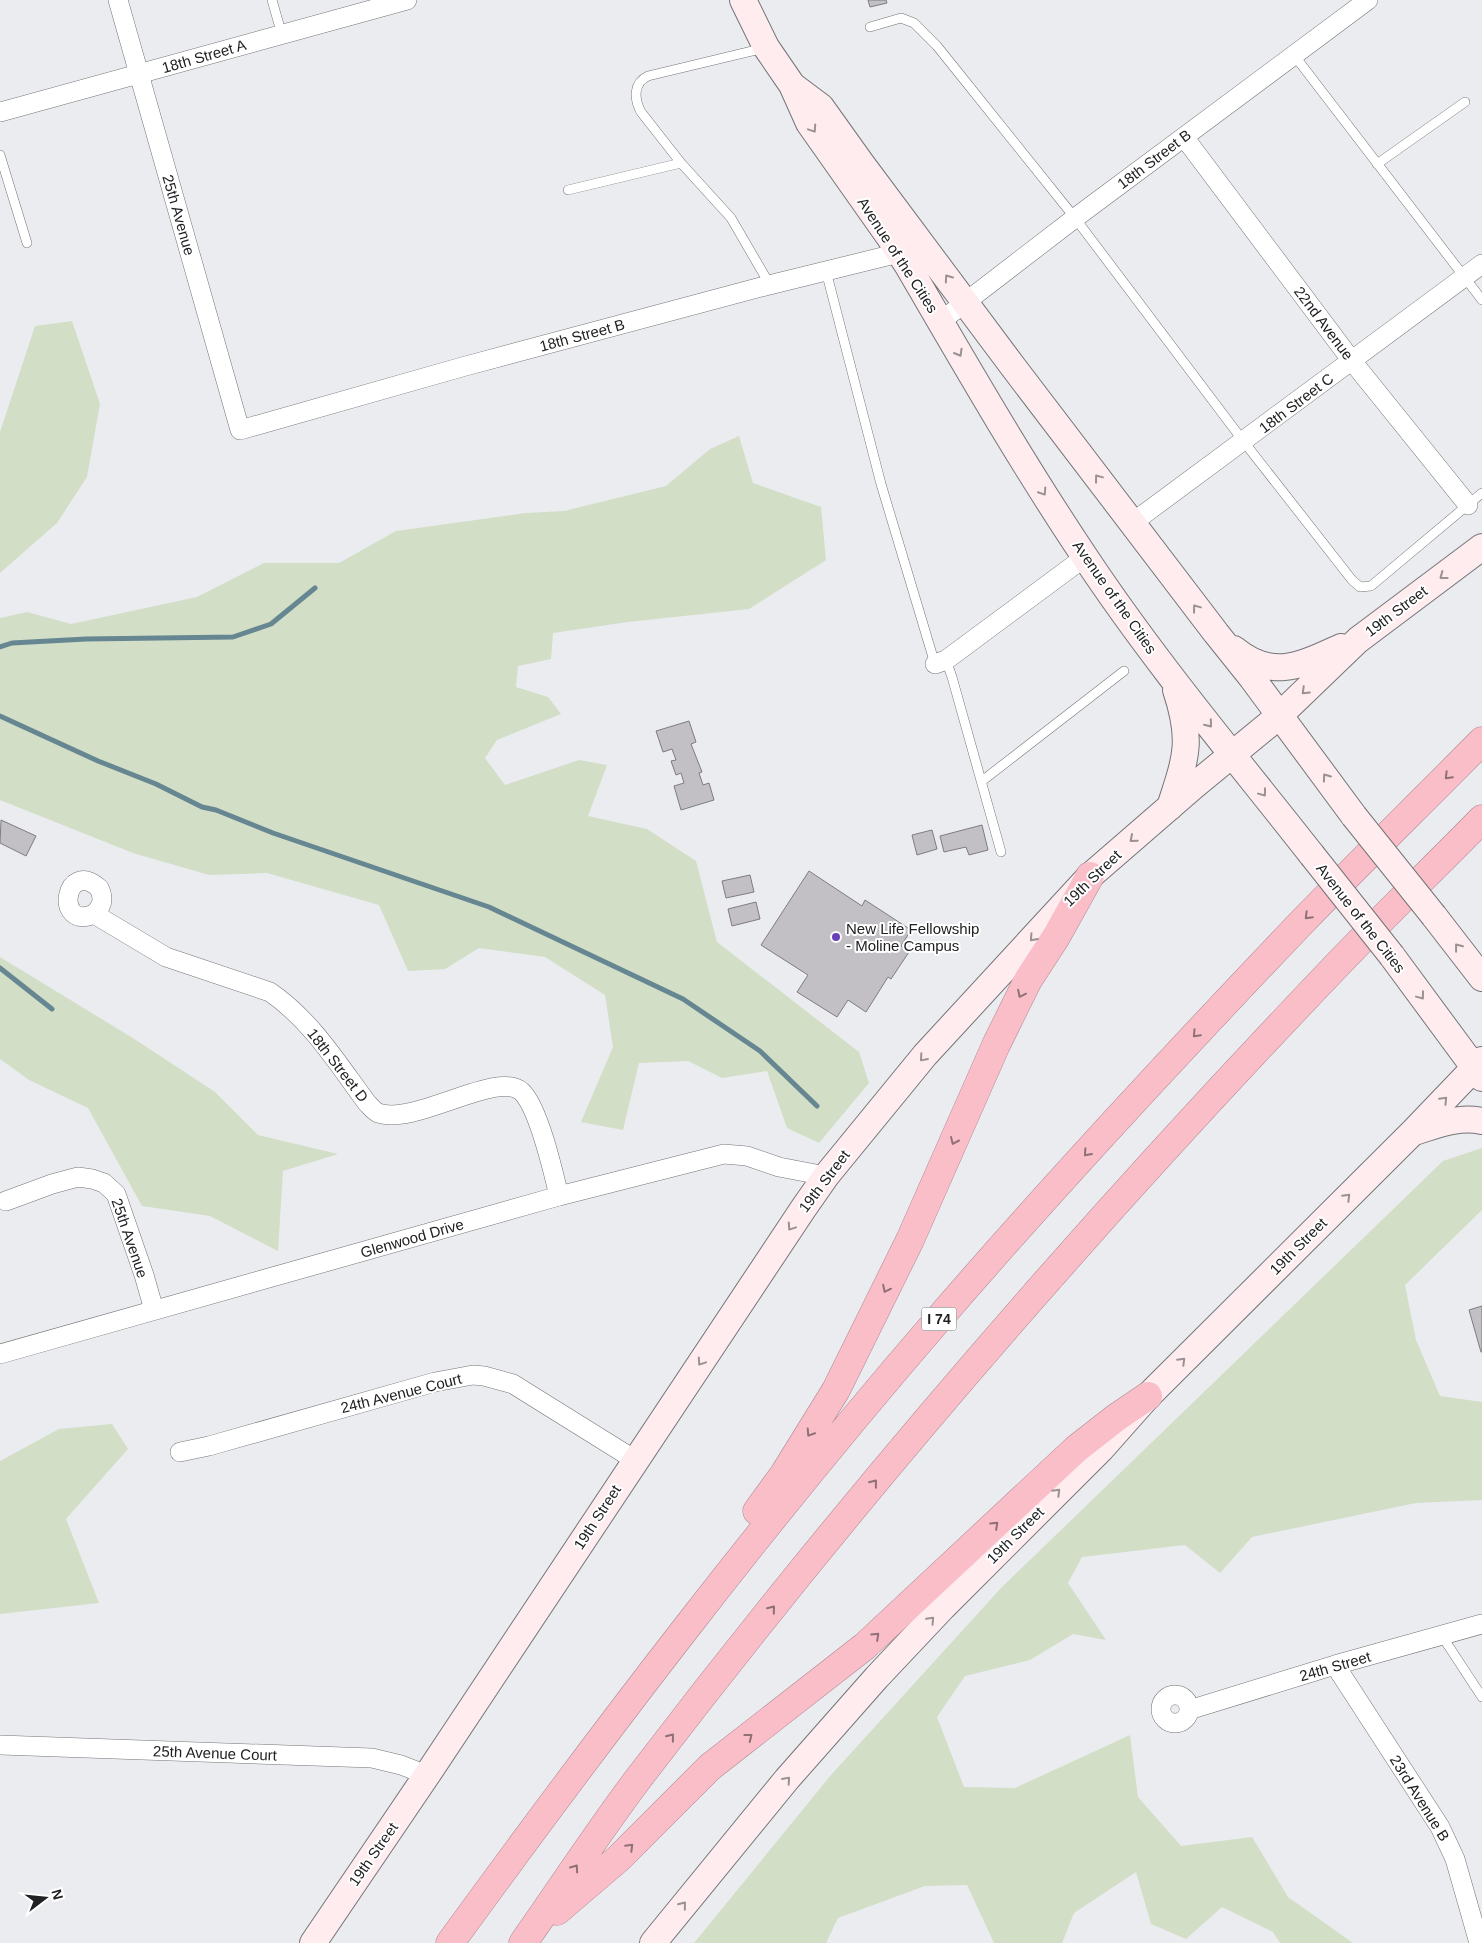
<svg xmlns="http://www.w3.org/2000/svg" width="1482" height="1943" viewBox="0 0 1482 1943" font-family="Helvetica,sans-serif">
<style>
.green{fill:#d3dec7}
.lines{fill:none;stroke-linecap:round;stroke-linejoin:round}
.stream{stroke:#668792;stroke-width:5}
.building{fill:#c2c0c4;stroke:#7e7c80}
.service-casing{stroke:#747578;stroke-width:10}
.minor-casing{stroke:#747578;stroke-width:20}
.secondary-casing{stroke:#747578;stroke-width:28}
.motorway-casing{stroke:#ae878f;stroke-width:29}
.service{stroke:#fff;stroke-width:9}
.minor{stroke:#fff;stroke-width:19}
.secondary{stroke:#feecef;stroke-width:26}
.motorway{stroke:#fabec9;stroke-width:28}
.secondary-bridge-casing{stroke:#747578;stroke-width:28;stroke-linecap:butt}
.secondary-bridge{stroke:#feecef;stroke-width:26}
.oneway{stroke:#9b9193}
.oneway2{stroke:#8e7076}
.poi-dot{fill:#6841ba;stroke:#fff;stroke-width:2}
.labels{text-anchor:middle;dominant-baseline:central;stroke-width:4;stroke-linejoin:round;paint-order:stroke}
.shield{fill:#fff;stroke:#646465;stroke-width:1}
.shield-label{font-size:14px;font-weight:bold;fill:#212123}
.street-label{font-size:15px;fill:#212123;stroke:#fff}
.poi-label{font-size:15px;fill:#212123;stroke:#fff;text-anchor:start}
</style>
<rect width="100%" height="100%" fill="#ebecf0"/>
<path class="green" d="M72,321l28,83 -13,73 -30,46 -57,50v-141l35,-106z
M739,436l14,47 68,24 5,53 -77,49 -121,13 -75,11 -2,26 -33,7 -2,21 32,10 13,17 -64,26 -12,18 20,27 74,-25 28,5 -19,51 59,13 49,32 21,81 142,110 10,31 -50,60 -32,-15 -20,-57 -45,7 -34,-17 -49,2 -16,67 -42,-8 32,-75 -8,-52 -60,-38 -66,-9 -34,21 -37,2 -29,-66 -112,-32 -58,2 -76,-22 -133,-53v-182l27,-6 44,12 126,-27 67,-34h75l57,-32 130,-18 38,-2 102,-25 44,-37z
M0,957l136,83 79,52 43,43 80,19 -55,17 -5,80 -68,-35 -68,-10 -54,-98 -59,-28 -29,-21z
M1482,1148v62l-77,75 11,55 24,56 42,6v98l-66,3 -164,34 -32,36 -35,-28 -103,12 -14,26 38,57 -33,-6 -43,26 -65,16 -28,41 27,70 51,1 115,-53 8,62 43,49 71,-9 36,60 65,46h-73l-7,-11 -51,-25 -36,32 -35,-15 -15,-52 -62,41 -12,30h-68l-27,-58 -42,1 -87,32 -12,25h-132l137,-168 170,-187 442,-427z
M112,1424l16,25 -62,70 33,84 -99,11v-153l59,-32z"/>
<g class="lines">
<path class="stream" d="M0,647l12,-4 74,-4 147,-2 38,-13 44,-36
M0,716l98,45 58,23 46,23 14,3 57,23 216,74 194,92 77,52 57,55
M0,968l52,41"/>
</g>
<path class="building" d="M868,0h18l1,3 -17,4z
M689,721l7,21 -5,2 11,28 -3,1 4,12 6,-2 5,17 -33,10 -7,-24 10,-3 -3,-10 -5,2 -5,-14 5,-1 -4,-11 -9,3 -7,-21z
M1,820l35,16 -10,20 -26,-13z
M982,825l6,25 -19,5 -3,-8 -22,5 -4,-16z
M932,830l5,19 -20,6 -5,-20z
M809,871l53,35 3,-6 46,30 -10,16 8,6 -18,27 -3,-2 -22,35 -18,-12 -11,17 -40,-25 11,-17 -47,-30z
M750,875l4,17 -28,6 -4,-17z
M756,902l4,17 -28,7 -4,-17z
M1482,1306v46h-1l-12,-42z"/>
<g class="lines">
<g class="service-casing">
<path id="service" d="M272,0l10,35
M870,27l31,-9 13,5 23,23 138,172 169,224 108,138 8,7 11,-1 111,-93
M764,48l-116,28c-15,7 -14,23 -7,36l40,51 50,55 39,67
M1294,55l188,245
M0,155l27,88
M1377,164l88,-62
M568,190l113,-27
M826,271l55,213 54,180
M946,660l6,17 49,175
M982,781l142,-110
M1442,1636l40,61"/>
</g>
<g class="minor-casing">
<path id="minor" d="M118,0l122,430 222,-63 303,-81 146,-36
M0,112l407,-112
M1184,137l168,224 116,144
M941,321l134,-103 293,-218
M1132,523l350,-259
M935,664l11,-4 139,-103
M94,914c-40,17 -30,-56 5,-26 5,10 4,18 -5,26l72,43 104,35c41,28 68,72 97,111 3,3 7,8 11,10 38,13 120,-44 144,-21 17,17 31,79 37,104
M6,1201l46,-17 26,-7 14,2 12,4 12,11 28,81 10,35
M0,1354l559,-158 165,-42 23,2 32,11 47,9
M180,1452l29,-6 226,-64 38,-7 11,1 29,8 122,76
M1335,1665l105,162 15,32 24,84
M1161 1709a14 14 0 1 1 28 0a14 14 0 1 1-28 0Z
M1189,1710l146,-45 147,-41
M0,1745l372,13 29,7 26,10"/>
</g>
<g class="secondary-casing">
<path id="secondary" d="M743,0l23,47 26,38 17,38 81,115 18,28c57,98 114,197 177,291 69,104 150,200 227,298
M793,86l28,21 40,56 150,201 205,269 36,45 102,138
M1234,649c39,32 67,16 107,-2
M1170,807c16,-49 23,-66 6,-117
M1434,916l48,62
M1392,956l90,122
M1414,1132c23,-7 44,-16 68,-11
M313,1943l114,-168 376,-566 23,-33 99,-121 165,-179 105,-91 84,-69 79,-76 124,-93
M653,1943l134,-164 90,-102 66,-70 158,-158 47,-53 265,-264 69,-72"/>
</g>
<g class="motorway-casing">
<path id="motorway" d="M757,1511l27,-37 52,-84 74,-150 86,-195 32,-65 28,-43 34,-61
M557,1911l62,-53 91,-91 155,-121 211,-197 41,-32 31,-21
M450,1943c155,-213 314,-422 486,-621 118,-137 241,-269 366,-400 59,-61 120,-120 180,-181
M523,1943c38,-54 75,-111 115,-164 218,-286 454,-558 702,-817 47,-49 95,-95 142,-143"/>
</g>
<use href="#service" class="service"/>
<use href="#minor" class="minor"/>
<use href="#secondary" class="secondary"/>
<use href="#motorway" class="motorway"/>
<g class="secondary-bridge-casing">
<path id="secondary-bridge" d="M1354,816l80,100
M1312,855l80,101"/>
</g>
<use href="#secondary-bridge" class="secondary-bridge"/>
</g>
<defs><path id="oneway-chevron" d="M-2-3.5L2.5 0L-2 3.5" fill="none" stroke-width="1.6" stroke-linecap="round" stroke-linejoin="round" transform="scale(1.25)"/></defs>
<g class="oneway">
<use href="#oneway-chevron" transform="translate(813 129) rotate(56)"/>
<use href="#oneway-chevron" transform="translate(948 278) rotate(-125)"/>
<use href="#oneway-chevron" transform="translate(959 353) rotate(60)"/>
<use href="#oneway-chevron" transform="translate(1098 478) rotate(-127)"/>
<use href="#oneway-chevron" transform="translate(1043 492) rotate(57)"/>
<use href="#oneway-chevron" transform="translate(1443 576) rotate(143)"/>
<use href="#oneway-chevron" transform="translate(1196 608) rotate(-127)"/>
<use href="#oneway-chevron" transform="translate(1305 691) rotate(136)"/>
<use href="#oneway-chevron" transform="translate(1209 724) rotate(51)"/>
<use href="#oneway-chevron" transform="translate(1326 777) rotate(-126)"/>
<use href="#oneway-chevron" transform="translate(1263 793) rotate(53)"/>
<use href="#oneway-chevron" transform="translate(1133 839) rotate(139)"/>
<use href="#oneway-chevron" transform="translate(1033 938) rotate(132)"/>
<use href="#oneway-chevron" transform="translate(1458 947) rotate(-128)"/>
<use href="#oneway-chevron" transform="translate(1421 996) rotate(53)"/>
<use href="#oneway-chevron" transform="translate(923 1058) rotate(131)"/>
<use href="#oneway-chevron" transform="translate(1444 1100) rotate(-46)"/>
<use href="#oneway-chevron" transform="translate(1347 1197) rotate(-45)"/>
<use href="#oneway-chevron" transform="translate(791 1227) rotate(124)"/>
<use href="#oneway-chevron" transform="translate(1182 1361) rotate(-45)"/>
<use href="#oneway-chevron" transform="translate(701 1362) rotate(124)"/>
<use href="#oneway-chevron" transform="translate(1057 1492) rotate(-45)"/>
<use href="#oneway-chevron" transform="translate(931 1620) rotate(-47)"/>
<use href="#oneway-chevron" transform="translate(787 1780) rotate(-49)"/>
<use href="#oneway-chevron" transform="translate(683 1905) rotate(-51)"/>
</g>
<g class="oneway2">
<use href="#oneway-chevron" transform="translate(1448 776) rotate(135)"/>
<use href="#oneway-chevron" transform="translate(1308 916) rotate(135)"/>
<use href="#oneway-chevron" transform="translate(1021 994) rotate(116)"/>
<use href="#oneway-chevron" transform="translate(1196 1034) rotate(133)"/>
<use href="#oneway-chevron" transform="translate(954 1141) rotate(114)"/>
<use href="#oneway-chevron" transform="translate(1087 1153) rotate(132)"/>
<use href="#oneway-chevron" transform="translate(886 1289) rotate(116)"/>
<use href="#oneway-chevron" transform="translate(810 1433) rotate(123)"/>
<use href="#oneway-chevron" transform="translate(874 1483) rotate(-51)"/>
<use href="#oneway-chevron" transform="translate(995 1525) rotate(-43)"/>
<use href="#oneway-chevron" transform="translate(772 1609) rotate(-51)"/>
<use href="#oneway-chevron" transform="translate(876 1636) rotate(-43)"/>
<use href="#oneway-chevron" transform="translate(671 1737) rotate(-52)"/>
<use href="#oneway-chevron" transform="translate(749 1737) rotate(-38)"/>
<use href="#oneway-chevron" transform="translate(630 1847) rotate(-45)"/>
<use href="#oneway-chevron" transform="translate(575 1868) rotate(-55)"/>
</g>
<circle class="poi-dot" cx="836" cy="937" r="5"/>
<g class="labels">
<rect class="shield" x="921.5" y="1307.5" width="35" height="23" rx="4"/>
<g class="shield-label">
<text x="939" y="1319">I 74</text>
</g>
<g class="street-label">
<text transform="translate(204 56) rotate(-16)">18th Street A</text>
<text transform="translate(1154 159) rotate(-37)">18th Street B</text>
<text transform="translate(179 215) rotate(74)">25th Avenue</text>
<text transform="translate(898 255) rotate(57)">Avenue of the Cities</text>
<text transform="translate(1324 323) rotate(53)">22nd Avenue</text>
<text transform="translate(582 335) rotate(-15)">18th Street B</text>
<text transform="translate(1296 403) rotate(-37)">18th Street C</text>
<text transform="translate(1115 597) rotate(55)">Avenue of the Cities</text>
<text transform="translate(1396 611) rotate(-37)">19th Street</text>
<text transform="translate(1092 878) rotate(-44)">19th Street</text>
<text transform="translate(1361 918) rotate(52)">Avenue of the Cities</text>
<text transform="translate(338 1065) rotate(52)">18th Street D</text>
<text transform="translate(824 1181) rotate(-53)">19th Street</text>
<text transform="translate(130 1238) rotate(71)">25th Avenue</text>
<text transform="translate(412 1238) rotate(-16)">Glenwood Drive</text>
<text transform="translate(1298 1246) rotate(-45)">19th Street</text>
<text transform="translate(401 1393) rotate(-14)">24th Avenue Court</text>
<text transform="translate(597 1517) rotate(-57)">19th Street</text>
<text transform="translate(1015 1535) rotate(-45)">19th Street</text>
<text transform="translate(1335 1666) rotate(-16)">24th Street</text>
<text transform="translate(215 1753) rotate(2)">25th Avenue Court</text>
<text transform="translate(1420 1798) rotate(58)">23rd Avenue B</text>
<text transform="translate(373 1854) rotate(-55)">19th Street</text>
</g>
<g class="poi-label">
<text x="846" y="928">New Life Fellowship<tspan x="846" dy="17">- Moline Campus</tspan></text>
</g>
</g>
<g transform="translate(45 1898) rotate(74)" stroke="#ffffff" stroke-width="4" paint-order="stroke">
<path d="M0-4L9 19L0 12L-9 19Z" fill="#212123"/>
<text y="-8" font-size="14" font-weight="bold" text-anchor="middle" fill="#212123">N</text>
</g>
</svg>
